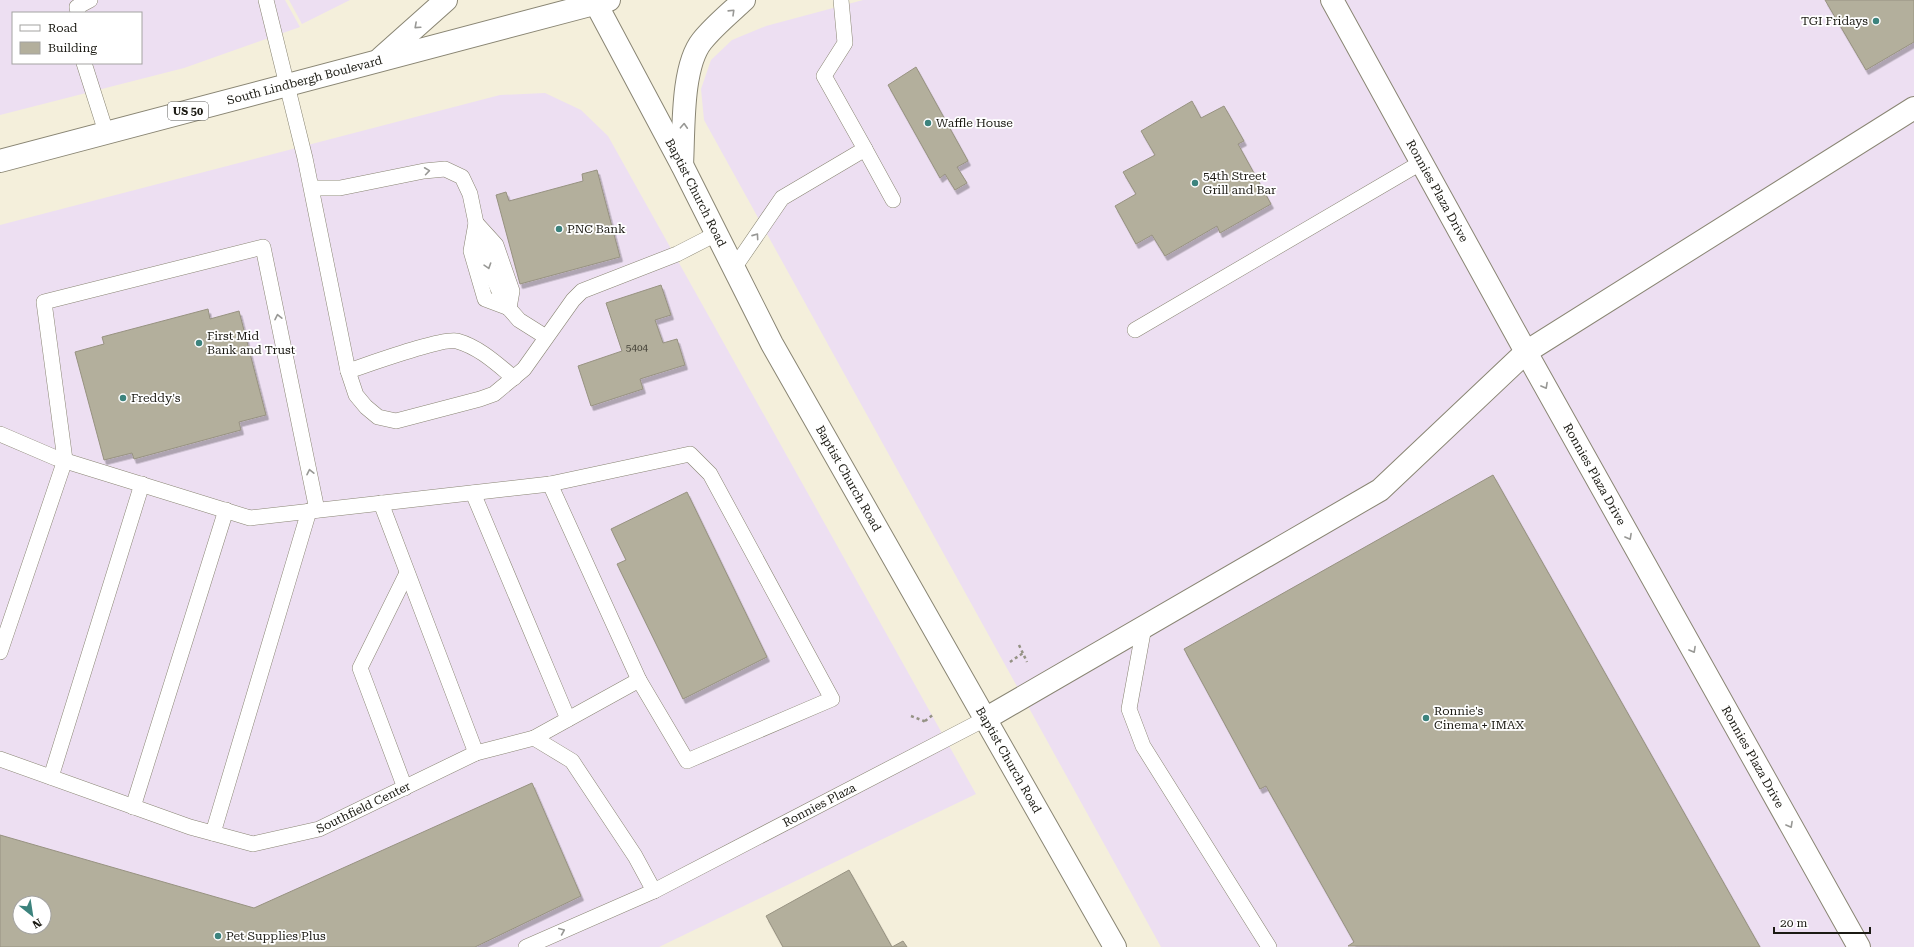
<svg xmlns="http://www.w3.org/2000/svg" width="1914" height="947" viewBox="0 0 1914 947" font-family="'Roboto Serif',serif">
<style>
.commercial{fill:#eddff2;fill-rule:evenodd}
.building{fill:#b3af9c;stroke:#979281;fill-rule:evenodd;filter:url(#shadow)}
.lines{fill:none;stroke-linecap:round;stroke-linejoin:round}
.service-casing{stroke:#898573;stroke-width:16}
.minor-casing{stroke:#898573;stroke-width:24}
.tertiary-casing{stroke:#898573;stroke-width:24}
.primary-casing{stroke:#898573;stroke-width:24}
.path{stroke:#959284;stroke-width:2.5;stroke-dasharray:3 3;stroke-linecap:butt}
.service{stroke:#fff;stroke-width:15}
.minor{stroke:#fff;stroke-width:22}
.tertiary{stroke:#fff;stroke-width:22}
.primary{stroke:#fff;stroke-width:22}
.oneway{stroke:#989895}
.poi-dot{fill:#3c837d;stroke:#fff;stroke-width:1.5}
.labels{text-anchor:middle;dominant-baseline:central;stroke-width:3.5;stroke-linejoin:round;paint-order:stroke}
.number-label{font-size:10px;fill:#413f35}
.shield{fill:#fff;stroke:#5f5f5a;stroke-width:1}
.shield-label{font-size:11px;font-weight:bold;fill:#1b1a13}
.poi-label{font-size:12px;fill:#1b1a13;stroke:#fff;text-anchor:start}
.street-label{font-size:12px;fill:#1b1a13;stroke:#fff}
</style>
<defs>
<filter id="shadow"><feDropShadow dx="2.5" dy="4.5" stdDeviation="0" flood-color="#0004"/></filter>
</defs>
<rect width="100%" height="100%" fill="#f4efdb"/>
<path class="commercial" d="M0,0h285l15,27 -116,41 -184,47zM13,13h128v50h-128z
M289,0h61l-48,24z
M863,0h1051v947h-753l-457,-827 -3,-31 10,-29 21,-20 34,-14z
M545,93l36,17 27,26 368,658 -317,153h-659v-722l500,-130zM20,903h24v24h-24z"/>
<path class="building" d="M1825,0h89v42l-48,28z
M916,67l52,94 -11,6 10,16 -12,7 -10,-16 -5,4 -52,-93z
M1192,101l9,17 23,-12 20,35 -6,3 33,60 -51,29 -3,-7 -52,30 -13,-21 -16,9 -21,-38 21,-12 -13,-22 32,-17 -14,-24z
M597,170l23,87 -100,27 -24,-89 10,-3 3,9 74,-20 -1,-7z
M661,285l10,30 -16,5 8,23 14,-4 8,26 -45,14 3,10 -52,17 -13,-40 44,-15 -16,-48z
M208,309l2,10 29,-8 27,104 -27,7 2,8 -107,29 -2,-6 -28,7 -29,-108 29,-8 -2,-7z
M1493,475l267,472 -412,-1 6,-4 -88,-156 -6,3 -76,-140z
M687,492l80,165 -84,42 -66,-135 9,-4 -15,-31z
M532,783l49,113 -106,51h-475v-112l254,73zM20,903h24v24h-24z
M849,870l43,77 11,-6 4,6h-124l-17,-31z"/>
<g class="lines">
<g class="service-casing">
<g id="service">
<path d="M266,0l39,158 43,213 8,24 10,12 12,10 18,4 84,-22 14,-5 30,-25 49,-69 9,-9 95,-37 39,-20"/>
<path d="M78,13l-1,-6 13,-7"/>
<path d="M84,63l22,69"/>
<path d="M865,149l28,51"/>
<path d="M312,188h28l84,-17 21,-2 17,8 8,17 6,29 13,46 16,35 14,16 27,17"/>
<path d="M476,223l20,22 16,46 -3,17 -24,-9 -14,-48z"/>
<path d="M734,268l48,-70 83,-49 -41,-73 21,-33 -4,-43"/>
<path d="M1135,330l287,-168"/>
<path d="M348,371c19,-6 95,-34 109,-30 22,6 40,23 57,37"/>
<path d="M0,434l56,24 194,60 300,-34 140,-30 20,20 122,225 -145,62 -48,-81 -105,58"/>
<path d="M550,484l89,196"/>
<path d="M473,493l95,226"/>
<path d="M381,503l95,250"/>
<path d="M1144,627l-15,82 14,37 126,201"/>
<path d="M0,652l65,-192 -21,-158 219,-55 54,263"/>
<path id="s1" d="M0,759l190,68 63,17 66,-15 157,-76 58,-15 38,23 63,95 19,35"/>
<path d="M51,777l91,-293"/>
<path d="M405,788l-45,-120 47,-95"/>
<path d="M133,807l93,-297"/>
<path d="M213,833l96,-322"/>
<path id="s2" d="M526,947l128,-56 331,-172"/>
</g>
</g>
<g class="minor-casing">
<g id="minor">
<path id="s3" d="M1332,0l194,352 333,595"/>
<path d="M985,719l395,-229 146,-138 388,-244"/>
</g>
</g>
<g class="tertiary-casing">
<g id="tertiary">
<path id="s4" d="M594,0l88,165 90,179 343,603"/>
</g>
</g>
<g class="primary-casing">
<g id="primary">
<path d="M381,58l65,-58"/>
<path id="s5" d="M0,161l609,-161"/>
<path d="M682,165c2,-33 -1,-98 20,-124 12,-15 28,-28 42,-41"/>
</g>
</g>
<path class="path" d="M1019,645l8,17
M1010,662l13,-9
M911,716l13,5 2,2
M925,721l9,-7"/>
<use href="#service" class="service"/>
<use href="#minor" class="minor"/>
<use href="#tertiary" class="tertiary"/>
<use href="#primary" class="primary"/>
</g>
<defs><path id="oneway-chevron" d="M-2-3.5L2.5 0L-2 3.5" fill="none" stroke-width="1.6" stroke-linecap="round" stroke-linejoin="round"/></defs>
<g class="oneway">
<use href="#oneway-chevron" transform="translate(732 12) rotate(-44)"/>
<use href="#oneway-chevron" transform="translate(417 26) rotate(138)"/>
<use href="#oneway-chevron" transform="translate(684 126) rotate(-87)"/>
<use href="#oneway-chevron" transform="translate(427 171) rotate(-8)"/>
<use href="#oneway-chevron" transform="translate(756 236) rotate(-55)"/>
<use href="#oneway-chevron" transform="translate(488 266) rotate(72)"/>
<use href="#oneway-chevron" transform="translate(278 317) rotate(-102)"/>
<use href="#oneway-chevron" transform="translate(1545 386) rotate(61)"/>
<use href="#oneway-chevron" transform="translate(310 472) rotate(-102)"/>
<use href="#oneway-chevron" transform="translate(1629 537) rotate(61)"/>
<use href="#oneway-chevron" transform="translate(1693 650) rotate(61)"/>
<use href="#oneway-chevron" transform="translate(1790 825) rotate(61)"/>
<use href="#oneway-chevron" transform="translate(562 931) rotate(-23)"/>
</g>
<g class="poi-dot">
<circle cx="1876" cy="21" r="4"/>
<circle cx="928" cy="123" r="4"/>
<circle cx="1195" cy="183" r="4"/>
<circle cx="559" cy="229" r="4"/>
<circle cx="199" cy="343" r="4"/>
<circle cx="123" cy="398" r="4"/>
<circle cx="1426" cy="718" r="4"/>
<circle cx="218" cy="936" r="4"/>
</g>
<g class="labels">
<g class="number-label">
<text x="637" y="347">5404</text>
</g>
<rect class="shield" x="168" y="102" width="40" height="18" rx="3"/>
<g class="shield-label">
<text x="188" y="111">US 50</text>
</g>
<g class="poi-label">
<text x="1868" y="21" text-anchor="end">TGI Fridays</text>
<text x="936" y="123">Waffle House</text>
<text x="1203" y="176">54th Street<tspan x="1203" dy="14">Grill and Bar</tspan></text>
<text x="567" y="229">PNC Bank</text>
<text x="207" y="336">First Mid<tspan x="207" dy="14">Bank and Trust</tspan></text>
<text x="131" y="398">Freddy's</text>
<text x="1434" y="711">Ronnie's<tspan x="1434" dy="14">Cinema + IMAX</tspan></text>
<text x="226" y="936">Pet Supplies Plus</text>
</g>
<g class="street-label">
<text stroke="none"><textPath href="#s5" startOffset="315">South Lindbergh Boulevard</textPath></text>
<text stroke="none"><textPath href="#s3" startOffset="218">Ronnies Plaza Drive</textPath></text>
<text stroke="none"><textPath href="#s4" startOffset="218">Baptist Church Road</textPath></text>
<text stroke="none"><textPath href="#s3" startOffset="542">Ronnies Plaza Drive</textPath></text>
<text stroke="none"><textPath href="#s4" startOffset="542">Baptist Church Road</textPath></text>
<text stroke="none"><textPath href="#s3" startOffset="866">Ronnies Plaza Drive</textPath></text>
<text stroke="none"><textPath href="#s4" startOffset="866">Baptist Church Road</textPath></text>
<text stroke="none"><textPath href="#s2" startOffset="326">Ronnies Plaza</textPath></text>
<text stroke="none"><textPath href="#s1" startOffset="384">Southfield Center</textPath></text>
</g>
</g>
<rect x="12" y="12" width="130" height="52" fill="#ffffff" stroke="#a4a3a1"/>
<rect x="20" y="25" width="20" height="6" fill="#ffffff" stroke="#a4a3a1"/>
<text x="48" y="32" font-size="12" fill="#1b1a13">Road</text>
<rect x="20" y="42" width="20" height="12" fill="#b3af9c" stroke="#a4a3a1"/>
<text x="48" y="52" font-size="12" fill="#1b1a13">Building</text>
<g transform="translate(32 915) rotate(150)"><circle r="19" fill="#ffffff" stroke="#a4a3a1"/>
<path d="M0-3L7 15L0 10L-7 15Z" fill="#3c837d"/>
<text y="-6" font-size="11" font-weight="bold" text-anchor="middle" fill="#1b1a13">N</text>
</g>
<path d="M1774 927v6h96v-6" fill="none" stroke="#1b1a13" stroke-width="2"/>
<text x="1780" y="927" font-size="12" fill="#1b1a13" stroke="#ffffff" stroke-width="3" paint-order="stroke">20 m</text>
</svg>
